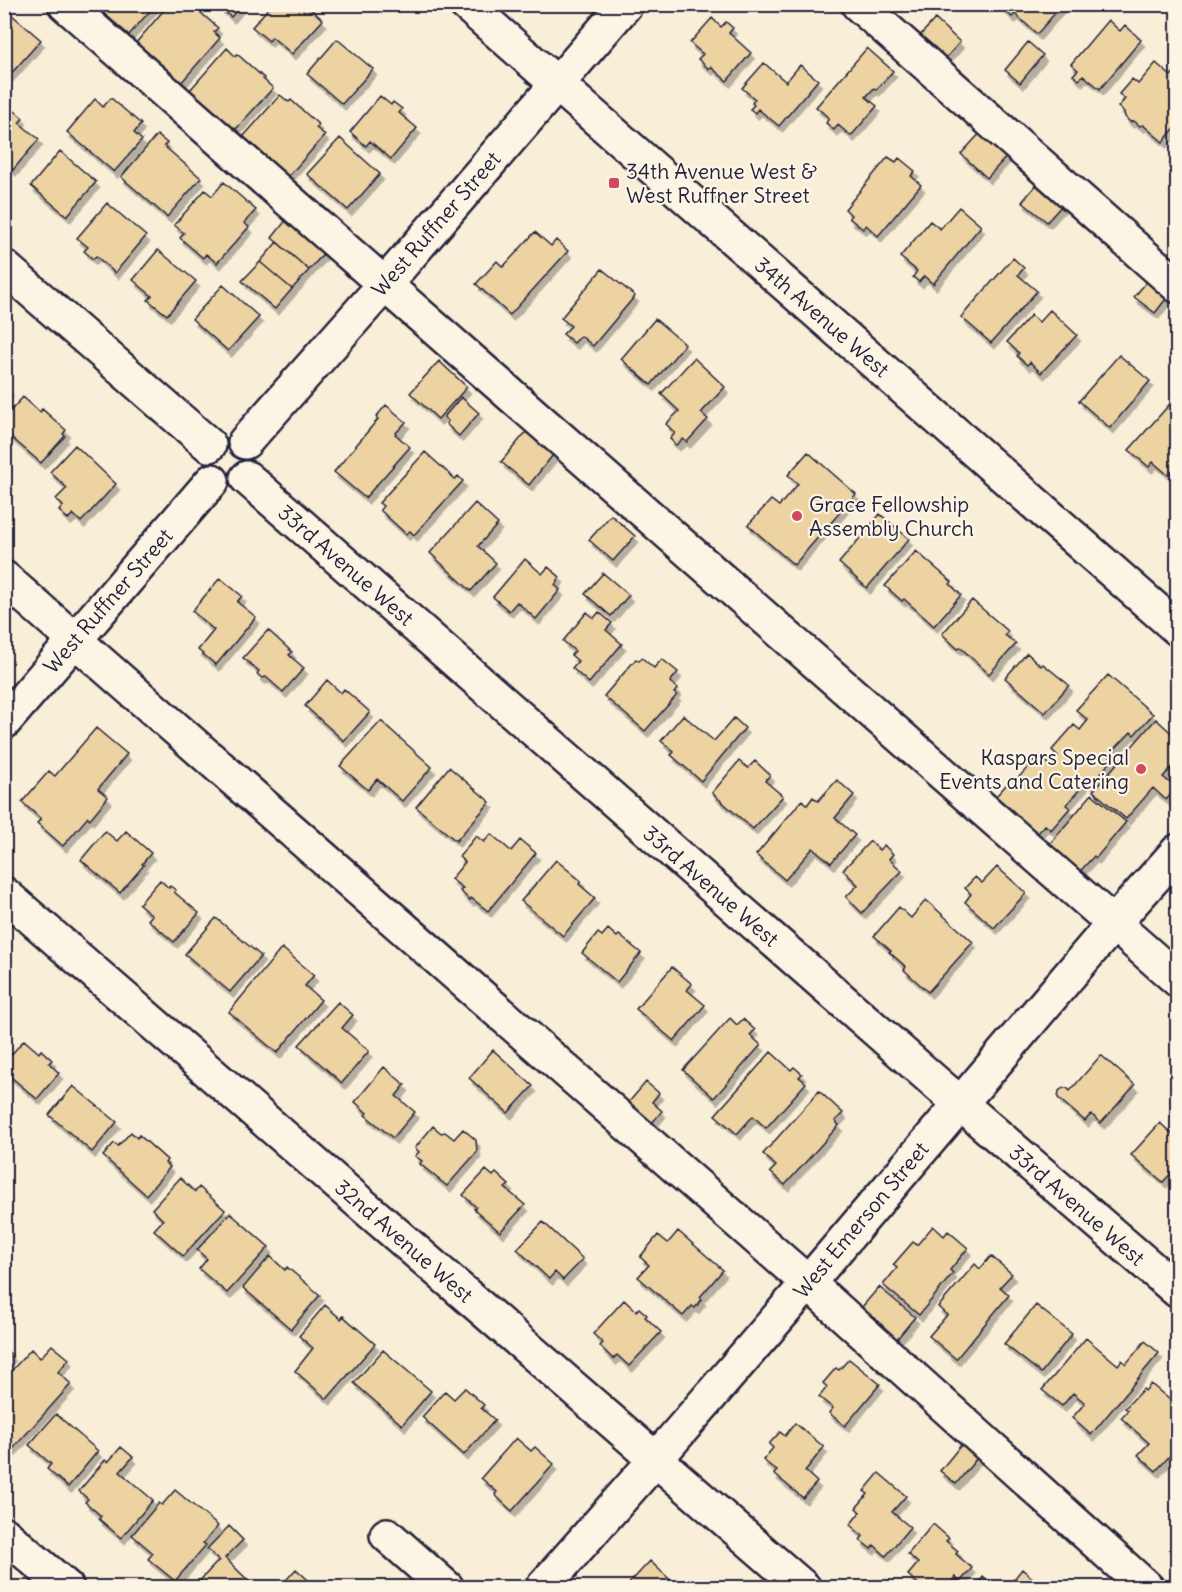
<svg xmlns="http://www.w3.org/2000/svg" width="1182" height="1592" viewBox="0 0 1182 1592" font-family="Delius,sans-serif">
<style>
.building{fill:#edd2a2;stroke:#22223b;stroke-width:1.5;filter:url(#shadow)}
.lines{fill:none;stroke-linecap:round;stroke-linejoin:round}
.minor-casing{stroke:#22223b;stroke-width:38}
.minor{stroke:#fcf5e5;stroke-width:33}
.poi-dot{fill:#d1495b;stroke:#fcf5e5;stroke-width:2}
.labels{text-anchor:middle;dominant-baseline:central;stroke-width:4.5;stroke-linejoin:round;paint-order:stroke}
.poi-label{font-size:21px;fill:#22223b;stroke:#fcf5e5;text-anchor:start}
.street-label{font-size:21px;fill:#22223b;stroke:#fcf5e5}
</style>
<defs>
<filter id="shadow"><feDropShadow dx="3.5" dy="6" stdDeviation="0" flood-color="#0004"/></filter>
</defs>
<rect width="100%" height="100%" fill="#f9eed8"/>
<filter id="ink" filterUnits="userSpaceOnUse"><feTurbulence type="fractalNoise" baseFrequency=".0167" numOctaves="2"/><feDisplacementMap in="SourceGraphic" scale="12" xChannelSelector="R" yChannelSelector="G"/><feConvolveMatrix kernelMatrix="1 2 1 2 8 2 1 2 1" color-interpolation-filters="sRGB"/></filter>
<g filter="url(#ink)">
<path class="building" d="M93,4h63l-27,31z
M169,4h22l27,24 -4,4 6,6 -40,46 -45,-40z
M216,4h26l-11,13z
M272,4h33l18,16 -31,34 -20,-17 -3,4 -17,-14z
M1000,4h63l-26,30 -22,-20 -3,3 -13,-12z
M4,8l37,32 -32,36 -5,-4z
M712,18l9,9 5,-5 7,6 -4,5 22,20 -24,28 -16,-14 -2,2 -11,-10 5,-5 -13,-11z
M935,19l25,23 -15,17 -28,-20z
M1108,20l12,11 5,-6 16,15 -41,49 -17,-14 -4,5 -6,-5 5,-5 -7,-6z
M337,39l36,30 -31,35 -35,-30z
M1028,42l15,13 -23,28 -15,-13z
M227,48l8,8 2,-2 27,24 -1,1 10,9 -38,42 -45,-40z
M867,48l26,23 -17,19 -2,-2 -8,9 11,9 -26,30 -13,-11 -4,5 -8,-7 3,-5 -13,-11z
M764,63l22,19 14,-17 18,15 -39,46 -21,-17 -3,4 -5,-4 4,-4 -2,-2 3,-4 -13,-11z
M1156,63l15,13 4,-5 3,2v51l-15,18 -20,-17 -3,1 -6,-5 -4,1 -5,-5 -1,-5 -6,-5 7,-8 -6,-5 13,-15 6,5z
M280,95l9,7 2,-2 28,25 -3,3 9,7 -37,42 -45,-40z
M380,96l11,9 2,-3 9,7 -3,4 18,15 -26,31 -21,-18 -4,5 -16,-14z
M111,98l30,26 -7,9 8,7 -28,32 -47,-40 28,-33 8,8z
M5,103l18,15 -4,5 20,16 -26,31 -9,-7z
M982,131l26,24 -21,23 -26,-24z
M157,135l10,8 -3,3 37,32 -34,39 -46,-40z
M340,138l40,36 -32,36 -41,-36z
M60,151l36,31 -29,34 -36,-30z
M888,157l8,5 3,-4 16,13 -4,5 10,9 -43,51 -12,-11 -3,4 -14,-11 2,-3 -6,-6z
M224,182l32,28 -12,13 5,4 -32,36 -11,-9 -3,4 -23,-20 4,-5 -10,-8 31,-35 7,6z
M1038,183l25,21 -16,18 -25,-20z
M107,203l39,33 -31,37 -19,-17 -3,3 -9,-8 4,-4 -11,-9z
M959,207l22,19 -48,58 -9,-8 -5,6 -6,-5 4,-6 -17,-14 30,-36 10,8z
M287,219l38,33 -16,18 -37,-32z
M535,232l16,14 5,-6 12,11 -58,64 -34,-31 21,-23 6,6z
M277,242l32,28 -17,19 -32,-27z
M158,250l38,31 -29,34 -19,-15 4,-4 -19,-16z
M1013,258l11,10 -6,7 19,16 -46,52 -30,-26z
M260,262l32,27 -17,20 -33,-28z
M602,269l33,27 -42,50 -12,-10 -7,7 -11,-9 8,-8 -10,-8z
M1149,279l20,16 -14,18 -21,-16z
M223,285l36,32 -31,34 -36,-32z
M1050,310l27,25 -36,38 -11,-11 -3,3 -10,-9 2,-3 -12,-11 24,-27 8,7z
M655,319l30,25 -34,41 -30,-26z
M1119,355l31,26 -40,47 -31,-27z
M694,358l31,29 -24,26 7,6 -21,23 -4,-3 -7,6 -6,-6 5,-6 -9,-9 13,-13 -18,-17z
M439,361l28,26 -29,32 -28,-26z
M4,385l6,5 -6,7z
M23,397l17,15 2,-3 24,21 -3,4 2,2 -24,27 -37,-32v-13z
M461,397l18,16 -20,23 -13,-12 2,-3 -4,-4z
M1178,401v63l-10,11 -15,-13 -4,5 -20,-17 40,-45 3,2z
M386,405l20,17 -11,12 15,13 -45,51 -31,-26 44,-53 -2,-2z
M526,432l27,23 -24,30 -28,-23z
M75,445l41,39 -35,38 -8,-8 -5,5 -9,-8 4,-5 -7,-7 11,-11 -17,-16z
M425,452l30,27 3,-3 5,5 -49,54 -4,-4 -4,3 -26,-24 3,-4 -4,-3z
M808,452l48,42 -62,71 -46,-40 23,-25 8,6 19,-22 -10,-9z
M475,503l23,21 -20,22 18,17 -25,28 -41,-38z
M880,514l29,25 -42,49 -28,-25z
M611,515l24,21 -22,25 -24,-21z
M916,551l36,31 -2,2 11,11 -27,31 -30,-27 -2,2 -17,-15z
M525,559l17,15 6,-7 12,10 -5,8 5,5 -24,29 -19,-17 -8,9 -16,-14z
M603,573l26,22 -18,21 -26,-22z
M220,578l22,18 -5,6 19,15 -40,48 -18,-15 16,-20 -22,-19z
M972,600l36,31 -3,4 11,9 -27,30 -29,-27 -2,2 -16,-15z
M587,612l7,6 5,-6 13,11 -6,7 16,14 -33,39 -17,-15 6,-7 -7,-6 4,-4 -12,-10z
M268,630l24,22 -3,3 15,13 -21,24 -17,-15 -4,1 -5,-4 2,-3 -16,-13z
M1027,653l14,13 2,-2 26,21 -24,28 -40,-35z
M642,658l12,10 8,-9 16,13 -8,10 8,7 -4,4 3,2 -32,36 -41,-35 32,-37 3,2z
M1108,675l45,39 -19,21 -3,-3 -22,23 4,4 -22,25 -4,-3 -21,24 4,3 -19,22 -6,-5 -14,16 -42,-37 18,-20 3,3 29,-32 11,10 8,-9 -6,-6 22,-25 6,5 8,-10 -12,-10z
M327,680l14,13 3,-4 26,23 -26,29 -39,-35z
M683,715l31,26 20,-23 11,10 -44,53 -30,-26 3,-3 -13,-11z
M1156,719l22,20v22l-15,16 13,11 -10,12 -13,-12 -27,31 -33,-28z
M381,721l51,46 -30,34 -25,-22 -9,11 -28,-24z
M96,728l31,26 -29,35 10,8 -18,22 -2,-2 -25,29 -26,-23 4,-4 -19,-17 27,-31 6,5z
M739,761l9,7 7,-7 15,14 -5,6 18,15 -30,33 -41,-36z
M449,767l41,35 -34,39 -40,-34z
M837,780l17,15 -19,23 20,17 -24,28 -18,-15 -28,32 -29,-25 46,-55 5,5 6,-8 5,4z
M1092,794l34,28 -30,36 -2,-2 -21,23 -31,-26z
M105,831l12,10 9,-10 25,22 -9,11 2,1 -24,28 -39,-33z
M491,834l20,17 9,-11 16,13 -48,58 -17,-13 -1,2 -10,-9 3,-3 -12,-9 14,-17 -6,-5 17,-21 8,6z
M870,841l9,9 5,-5 9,9 -4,5 13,12 -40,42 -16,-16 12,-12 -15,-15z
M556,860l25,21 -2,3 16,14 -32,38 -42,-35z
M997,867l29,26 -32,35 -29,-26 6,-8 -6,-6 10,-11 7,6z
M160,880l9,8 1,-2 6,4 -2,2 25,21 -25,29 -26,-22 4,-5 -13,-11z
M926,900l47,42 -45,50 -24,-22 2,-3 -17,-15 2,-1 -17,-15 25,-29 12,11z
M216,918l45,38 -31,36 -45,-38z
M608,929l9,8 2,-2 22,18 -24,29 -35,-29 16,-20 4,3z
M1178,941v12l-7,-5z
M282,948l32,27 -9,11 16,14 -44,53 -48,-41z
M672,967l20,17 -5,6 18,15 -31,36 -38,-32z
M338,1002l15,13 -11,13 27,23 -27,32 -43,-38z
M730,1018l7,7 6,-6 12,11 -5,5 11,10 -47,53 -31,-28z
M24,1040l15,13 2,-3 11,10 -3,3 10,10 -22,26 -33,-28v-17l3,-3 4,4z
M493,1050l40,36 -25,27 -39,-35z
M771,1052l20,18 3,-3 8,7 -3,3 7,6 -40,45 -13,-12 -16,18 -22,-19z
M1101,1055l34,30 -34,38 -10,-9 -6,7 -27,-23 1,-7 4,-3h4l3,3z
M384,1067l21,18 -9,11 19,16 -22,26 -28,-23 2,-2 -12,-11z
M646,1082l13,11 -7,9 10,9 -15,18 -24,-20z
M73,1086l44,36 -25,30 -43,-37z
M819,1091l24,22 -8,8 4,4 -54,60 -15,-13 6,-6 -13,-12z
M1160,1123l18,16v27l-15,16 -32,-27z
M433,1126l8,7 4,-1 9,7 9,-10 13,11 1,12 -30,34 -27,-22 2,-3 -7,-5 4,-4 -4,-4z
M131,1132l6,6 2,-3 28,25 -2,3 5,4 -24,28 -43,-39 11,-13 4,3z
M486,1170l7,6 3,-3 13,12 -4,3 20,17 -25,27 -26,-23 2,-2 -13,-12z
M180,1178l15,14 4,-5 26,23 -42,46 -29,-26 9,-10 -11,-11z
M230,1213l39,34 -42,46 -28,-24 8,-10 -10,-9z
M543,1222l40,37 -20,21 -8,-8 -6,7 -32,-30z
M933,1226l11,10 4,-5 20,17 -18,22 3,3 -34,42 -36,-30 14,-17 -4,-3 20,-23 4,3z
M678,1231l45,39 -23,27 2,2 -7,9 -3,-2 -9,10 -45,-39 11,-12 -9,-8 18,-22 10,8z
M270,1256l15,14 2,-3 33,28 -29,34 -48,-41z
M991,1256l21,18 -12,13 9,8 -53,64 -27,-23 18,-21 -9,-8 37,-43 5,5z
M879,1287l36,30 -23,28 -36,-31z
M624,1300l12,11 3,-3 8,7 -2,2 16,15 -32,34 -12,-11 -4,4 -13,-13 3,-3 -10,-9z
M325,1305l16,14 2,-3 32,28 -48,55 -32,-28 18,-23 -14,-12z
M1036,1305l36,29 -31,39 -37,-29z
M1086,1338l32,27 4,-5 4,4 19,-23 14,12 -68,82 -19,-17 13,-15 -12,-10 -11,13 -20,-16z
M52,1345l17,14 -11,13 13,12 -61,68 -6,-5 2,-35 -2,-1v-32l27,-30 9,9z
M4,1349l8,6 -8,8z
M383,1350l48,41 -29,34 -48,-42z
M849,1359l31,25 -35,42 -16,-13 4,-5 -14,-11 8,-10 -4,-4 13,-15 3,2z
M1151,1384l19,16 4,-4 4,4v41l-6,7 3,2 -19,21 -18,-16 11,-12 -28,-25 7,-8 -3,-2 18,-19 2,2z
M465,1388l19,17 -3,3 14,12 -31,35 -42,-38 23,-26 9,8z
M56,1414l42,37 -30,36 -21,-18 4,-5 -22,-19z
M795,1423l29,24 -19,24 12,11 -14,16 -29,-24 3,-3 -14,-11 10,-12 -4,-4 11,-12 5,4z
M516,1438l15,13 4,-4 19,17 -42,47 -17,-16 2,-3 -16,-14z
M961,1445l16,13 -21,26 -16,-13z
M121,1447l12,10 -13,15 33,28 -32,38 -22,-19 2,-3 -16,-14 3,-3 -9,-8 26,-31 3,2z
M879,1473l27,23 -14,16 18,15 -24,29 -12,-11 -3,4 -11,-9 3,-4 -13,-11 10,-13 -4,-4 12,-14 -4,-3z
M175,1490l43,36 -15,17 3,2 -31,36 -27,-22 5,-6 -21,-18 27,-32 3,2z
M933,1524l16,14 -3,3 12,10 -2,3 16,14 -12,14 -5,-5 -8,11h-24l-15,-13 10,-12 -10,-9z
M229,1526l14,14 -18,18 31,30h-63l26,-28 -12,-11z
M650,1561l29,27h-54z
M296,1569l21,19h-38z
M1022,1569l22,19h-37z
M983,1577l13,11h-21z"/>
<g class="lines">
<g class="minor-casing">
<path id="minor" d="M65,4l1113,976
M466,4l712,625
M858,4l320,282
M4,267l205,178
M245,442l139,-157 242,-281
M247,478l687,603 244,210
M4,578l804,705 339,305
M4,722l208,-241
M4,894l800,694
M4,1534l63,54
M387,1535l60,53
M542,1588l114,-129 152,-176 305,-359 65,-73"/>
</g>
<use href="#minor" class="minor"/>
</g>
</g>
<g class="poi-dot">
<rect x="608" y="177" width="12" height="12" rx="3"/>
<circle cx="797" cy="516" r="6"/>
<circle cx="1141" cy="769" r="6"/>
</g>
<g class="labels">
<g class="poi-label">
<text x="626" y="171">34th Avenue West &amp;<tspan x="626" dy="24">West Ruffner Street</tspan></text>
<text x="809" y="504">Grace Fellowship<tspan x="809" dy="24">Assembly Church</tspan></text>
<text x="1129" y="757" text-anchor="end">Kaspars Special<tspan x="1129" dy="24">Events and Catering</tspan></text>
</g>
<g class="street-label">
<text transform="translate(436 224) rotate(-49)">West Ruffner Street</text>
<text transform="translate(822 317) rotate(41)">34th Avenue West</text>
<text transform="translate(346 565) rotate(41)">33rd Avenue West</text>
<text transform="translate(108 601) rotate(-49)">West Ruffner Street</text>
<text transform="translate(711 886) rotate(41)">33rd Avenue West</text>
<text transform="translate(1077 1205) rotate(41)">33rd Avenue West</text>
<text transform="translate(861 1220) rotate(-50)">West Emerson Street</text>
<text transform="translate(404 1241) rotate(41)">32nd Avenue West</text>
</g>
</g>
<rect width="1182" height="1592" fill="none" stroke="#fcf5e5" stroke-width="24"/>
<rect x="12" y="12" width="1158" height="1568" fill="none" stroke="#22223b" stroke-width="2" filter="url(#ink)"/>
</svg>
